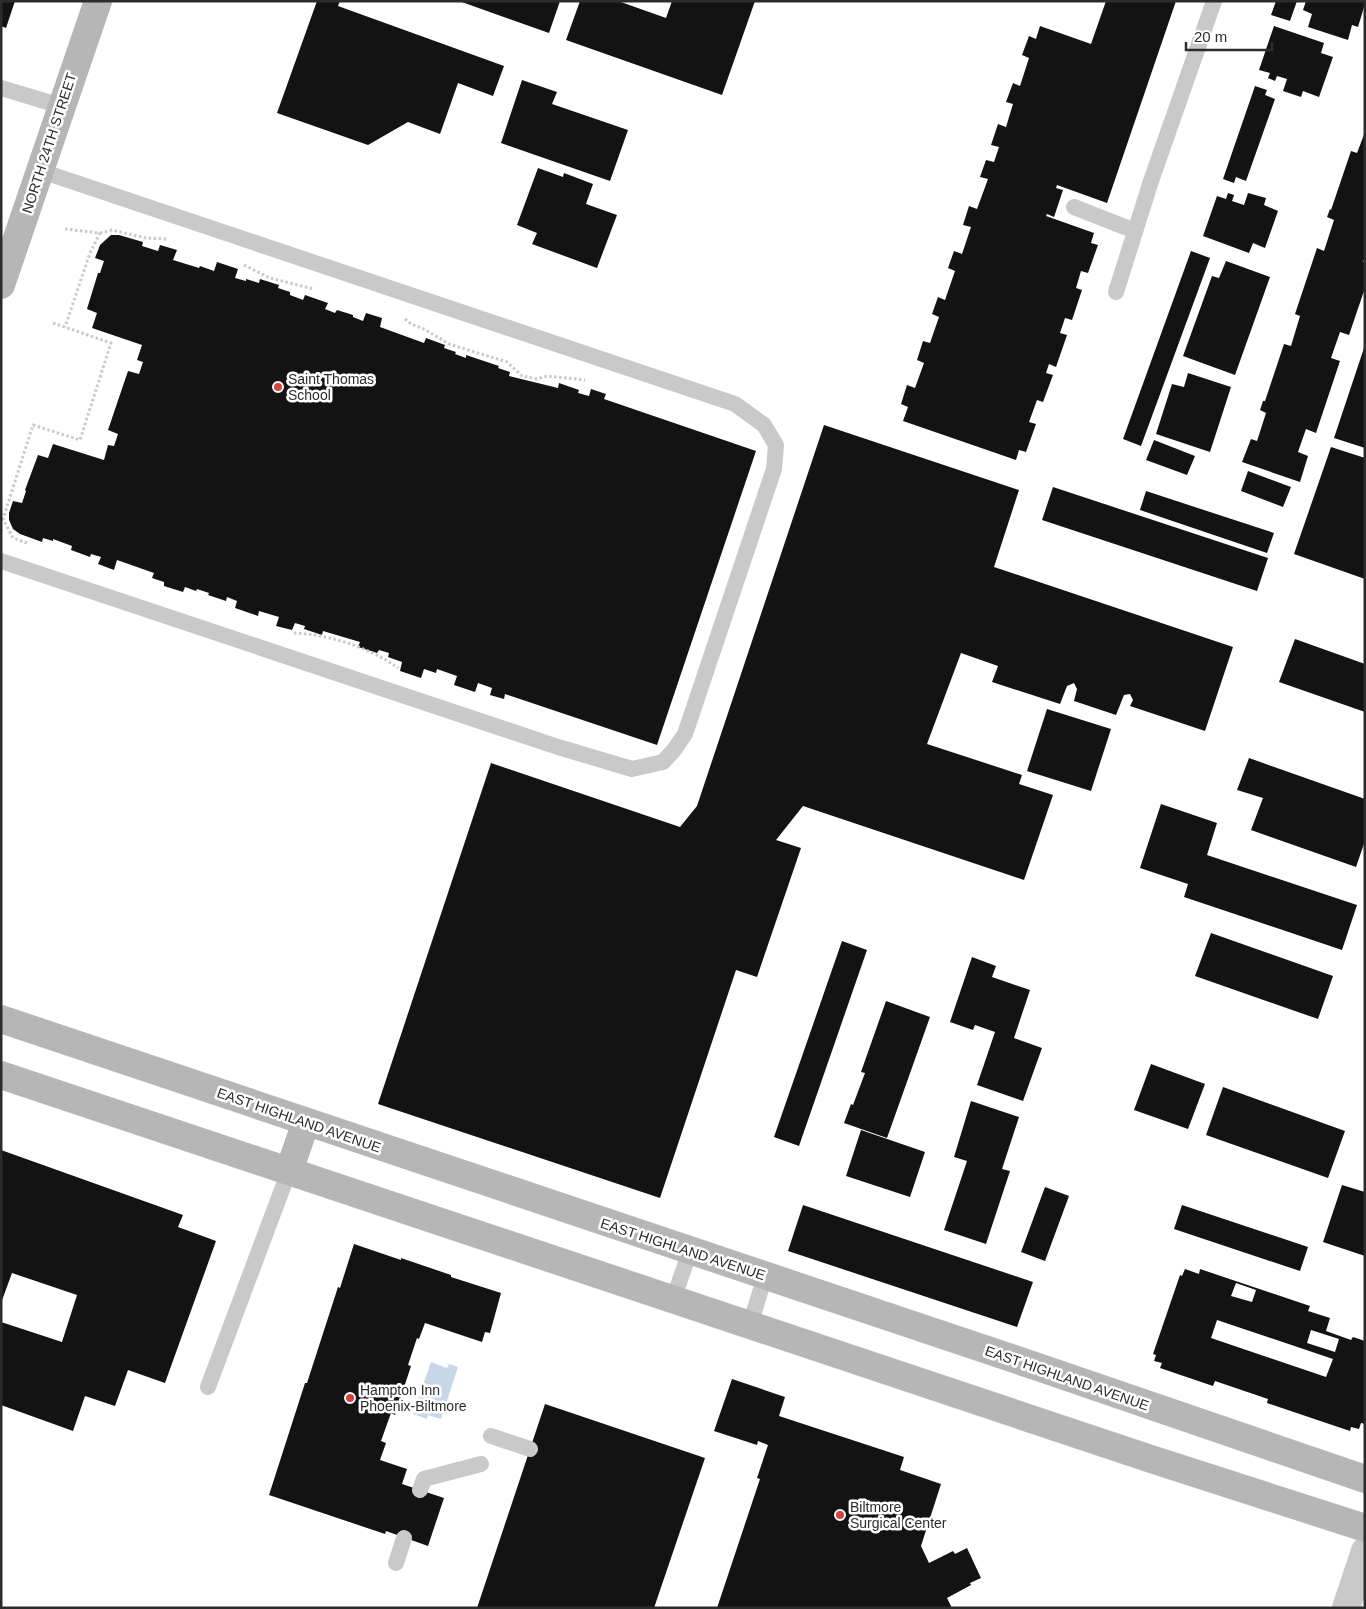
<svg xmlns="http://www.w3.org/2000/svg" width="1366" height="1609" viewBox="0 0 1366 1609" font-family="Arial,sans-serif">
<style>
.water{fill:#c8d7e7}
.building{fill:#131313;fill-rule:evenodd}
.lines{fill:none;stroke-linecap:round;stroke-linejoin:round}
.path{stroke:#c9c9c9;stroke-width:3;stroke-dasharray:2.5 2.5;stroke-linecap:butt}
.service{stroke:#c9c9c9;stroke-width:16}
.tertiary{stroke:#c9c9c9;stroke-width:28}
.secondary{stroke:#b6b6b6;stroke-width:28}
.poi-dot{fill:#d3443e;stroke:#fff;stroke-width:2}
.labels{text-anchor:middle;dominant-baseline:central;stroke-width:5;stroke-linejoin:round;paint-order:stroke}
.street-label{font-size:14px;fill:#2c2c2c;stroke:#fff}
.poi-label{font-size:14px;fill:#2c2c2c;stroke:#fff;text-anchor:start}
</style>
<rect width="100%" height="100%" fill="#fff"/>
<path class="water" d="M431,1362l16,6 2,-4 9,3 -17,52 -13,-4 -1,4 -14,-5z"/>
<path class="building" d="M1,1h14l-9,27 -5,-2z
M317,1h23l-2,5 166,60 -11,30 -35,-13 -18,51 -32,-12 -40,23 -91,-32z
M459,1h101l-11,32z
M580,1h38l48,17 6,-17h83l-33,94 -156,-55z
M1106,1h70l-69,202 -50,-18 -1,3 7,2 -9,27 -7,-3 -1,2 48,17 -3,10 7,2 -10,28 -7,-2 -5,17 6,2 -10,30 -7,-2 -5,15 7,2 -11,32 -7,-3 -3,9 7,2 -10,27 -6,-2 -8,22 7,2 -10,28 -7,-2 -3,10 -113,-39 5,-14 -7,-3 6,-19 8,3 9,-25 -7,-3 6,-19 7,2 9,-26 -7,-3 6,-17 7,3 10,-29 -7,-3 6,-17 8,3 9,-27 -8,-2 6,-19 8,3 11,-30 -8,-2 6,-17 8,2 5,-15 -8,-2 7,-21 8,3 7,-23 -7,-2 7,-19 7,3 9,-28 -7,-3 7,-19 7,3 4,-13 51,18z
M1276,1h21l-7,20 -19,-6z
M1306,1h59v3l-7,23 -6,-2 -4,15 -40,-13 4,-13 -9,-4z
M1274,26l50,17 -3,10 12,4 -14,40 -16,-6 -2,6 -18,-6 4,-12 -10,-3 -2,5 -7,-3 2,-5 -11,-3z
M522,80l35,12 -5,12 76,26 -18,51 -109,-38z
M1255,86l12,4 -2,5 10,4 -29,82 -10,-4 -2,6 -11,-4z
M1365,132v125l-2,5h2v26l-16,47 -9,-3 -9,26 9,3 -24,72 -10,-4 -8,23 10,4 -8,26 -58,-20 9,-23 6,2 9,-28 -6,-3 3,-9h2l19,-57 7,2 9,-30 -5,-2 22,-66 7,3 10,-31 -7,-3 3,-8 1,1 20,-59 6,2z
M538,168l25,9 1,-4 29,11 -7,20 31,11 -20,53 -65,-24 5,-11 -20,-8z
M1228,193l6,2 -2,6 12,4 4,-12 18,5 -2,7 14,6 -13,37 -12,-5 -4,10 -46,-17 14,-40 9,3z
M111,235h8l24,7 -1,4 16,5 2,-6 17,5 -4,10 26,8 1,-2 14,5 3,-9 21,7 -3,9 11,3v-2l13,4 1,-4 19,6 -1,3 12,4v3l13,5 2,-5 23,8 -3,6 10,4 2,-3 16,5v2l10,4 3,-8 16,5 -2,9 44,16 2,-5 19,7 -1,3 12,4 -1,2 11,4v-3l33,11 -1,2 12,4 -1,4 49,12 1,-5 20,7 -1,3 11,3 2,-7 15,5 -2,5 152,52 -99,294 -152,-51 -1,5 -14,-4 2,-7 -14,-5 -3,9 -21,-7 3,-9 -20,-7 -1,4 -12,-4 -3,9 -21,-7 2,-9 -14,-5 1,-4 -10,-3 -2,3 -19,-6 2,-5 -37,-11 -1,4 -18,-6 1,-3 -10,-3 -3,7 -16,-4 3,-9 -20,-6 -1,5 -23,-8 2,-7 -10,-4 -1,4 -18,-6 1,-2 -12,-4 -1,2 -11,-4 -2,5 -19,-6v-4l-12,-4 2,-5 -37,-13 -3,10 -16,-6 3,-7 -10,-3 -1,3 -19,-7 1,-4 -19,-7v2l-10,-3 -1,4 -22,-8 -7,-5 -4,-9v-7l4,-12 9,2 4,-12 -1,-1 13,-35 10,3 5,-14 51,16 4,-15 6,1 4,-12 -10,-4 20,-59 11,3 4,-12 -6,-2 5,-15 -50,-17 5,-15 -10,-4 11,-36h2l4,-12 -9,-3 5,-13z
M1191,251l19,7 -69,188 -18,-7z
M1226,261l44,16 -35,98 -52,-19 29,-80 7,2z
M1364,348h1v100l-31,-10z
M1188,373l43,14 -21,65 -54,-18 16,-50 12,3z
M824,425l195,65 -25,77 239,80 -28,84 -75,-25 3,-6 -3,-6 -6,1 -8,20 -42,-14 3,-12 -3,-6 -7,3 -7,18 -68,-22 6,-16 -37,-13 -34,91 95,31 -3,9 34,11 -29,85 -221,-74 -27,34 25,8 -44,129 -21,-7 -76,228 -282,-94 113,-341 189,64 17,-21z
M1154,440l41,16 -8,19 -41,-15z
M1331,447l34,11v121l-71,-25z
M1248,471l43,16 -8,20 -42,-16z
M1053,487l215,71 -11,33 -215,-71z
M1146,491l128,42 -7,20 -127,-43z
M1295,639l70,25v48l-86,-30z
M1047,709l64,20 -20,62 -64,-20z
M1249,758l116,41v42l-9,26 -105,-37 12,-32 -26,-8z
M1161,804l56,19 -10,32 150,50 -15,45 -158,-53 4,-13 -48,-16z
M1211,933l122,43 -15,43 -123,-43z
M842,941l25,9 -68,196 -25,-9z
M972,957l24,9 -4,11 38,13 -16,48 28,10 -19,53 -46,-16 18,-53 -20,-7 -2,5 -23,-8z
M886,1001l44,16 -43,121 -43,-15 7,-19 2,1 12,-32 -4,-1z
M1151,1064l54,20 -17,45 -54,-19z
M1223,1087l122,44 -17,47 -122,-43z
M971,1101l48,16 -17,52 8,2 -24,73 -42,-14 23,-69 -13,-4z
M861,1130l64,22 -15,45 -64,-21z
M1,1150l182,65 -5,12 38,14 -51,142 -37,-13 -13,36 -30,-10 -12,35 -72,-26v-83l61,20 15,-47 -65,-22 -11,30z
M1342,1185l23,7v64l-42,-14z
M1045,1187l24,9 -24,65 -24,-9z
M803,1205l230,77 -16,45 -229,-76z
M1182,1205l126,42 -8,24 -126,-42z
M354,1244l47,16v-2l50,17v2l50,16 -11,40 -5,-1 -3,10 -57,-19 -6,16 -2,-1 -9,27 3,1 -16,49 -4,-2 -10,28 5,2 -6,17 27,9 -5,15 42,14 -16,48 -42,-15 -1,3 -116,-39 36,-112h2l31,-96 2,1z
M1185,1269l14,5 1,-5 110,37 -2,5 22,7 -4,13 25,9 2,-3 12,4v83l-4,-1 -2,6 -8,-2 -1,4 -83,-28 1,-4 -53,-18 -2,5 -53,-18 2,-5 -8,-2 2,-6 -3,-1 27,-79 2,1zM1236,1283l20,7 -4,12 -21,-6zM1217,1320l116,39 -7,18 -115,-39zM1311,1330l28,9 -4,13 -28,-9z
M732,1379l53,18 -6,19 125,41 -4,13 41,14 -20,62 8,17 24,-12 2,3 12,-6 14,30 -11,5 1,2 -24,13 5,10h-235l43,-129 -3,-1 11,-33 -10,-4 -1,4 -43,-14z
M545,1404l160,54 -51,150h-177z"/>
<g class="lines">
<path class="path" d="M65,229l35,4 -10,20 -25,74
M100,233l12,-3 34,8 20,1
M244,265l26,13 44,11
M405,319l6,5 13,5 25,15 58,18 15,14 15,3 10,-3 38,4
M27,543l-14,-5 -10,-19 30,-94 47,15 31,-97 -58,-20
M294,633c34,1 77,15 104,35"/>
<path class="service" d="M1,88l60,18
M1074,207l61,24
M1116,292l35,-111 63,-180
M1,561l557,186 74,22 31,-7 11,-12 11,-16 89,-265 2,-24 -12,-20 -29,-21 -694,-233
M673,1300l17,-49
M750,1325l15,-49
M208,1387l81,-216
M491,1436l39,13
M420,1490l4,-11 57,-15
M396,1563l8,-25"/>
<path class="tertiary" d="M1346,1608l19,-57"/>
<path class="secondary" d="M1,285l97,-284
M1,1019l1037,348 327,112
M1,1075l1150,384 214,69
M289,1171l17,-49"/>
</g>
<g class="poi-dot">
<circle cx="278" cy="387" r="5"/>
<circle cx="350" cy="1398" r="5"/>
<circle cx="840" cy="1515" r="5"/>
</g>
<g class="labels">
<g class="street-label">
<text transform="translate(49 143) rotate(-72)">NORTH 24TH STREET</text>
<text transform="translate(299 1120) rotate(19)">EAST HIGHLAND AVENUE</text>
<text transform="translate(683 1249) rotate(18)">EAST HIGHLAND AVENUE</text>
<text transform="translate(1067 1378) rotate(19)">EAST HIGHLAND AVENUE</text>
</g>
<g class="poi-label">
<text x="288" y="379">Saint Thomas<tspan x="288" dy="16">School</tspan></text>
<text x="360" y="1390">Hampton Inn<tspan x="360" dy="16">Phoenix-Biltmore</tspan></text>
<text x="850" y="1507">Biltmore<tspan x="850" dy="16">Surgical Center</tspan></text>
</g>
</g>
<rect width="1366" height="1609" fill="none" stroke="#2c2c2c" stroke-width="5"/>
<path d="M1186 42v8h86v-8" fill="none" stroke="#2c2c2c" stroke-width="2.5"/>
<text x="1194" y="42" font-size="15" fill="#2c2c2c" stroke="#ffffff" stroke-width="4" paint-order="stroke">20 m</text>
</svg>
